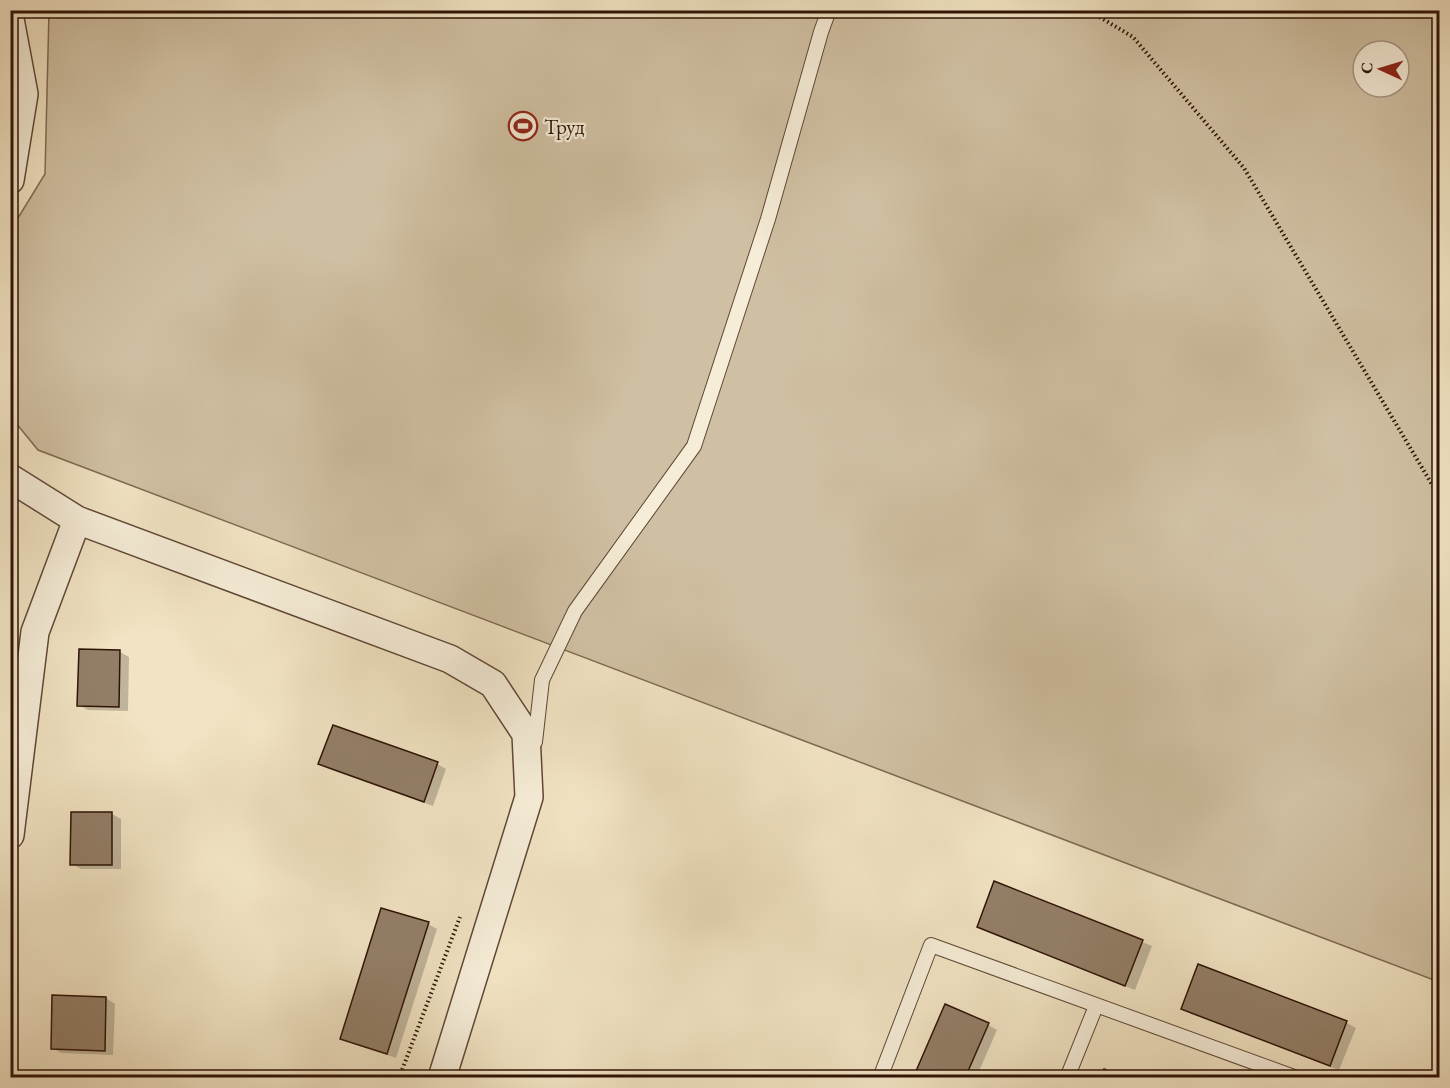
<svg xmlns="http://www.w3.org/2000/svg" width="1450" height="1088" viewBox="0 0 1450 1088" font-family="'EB Garamond',serif">
<style>
.green{fill:#d0c0a3;stroke:#7f6a54;stroke-width:1.5;fill-rule:evenodd}
.shadow{fill:#0003}
.building{fill:#937f68;stroke:#2e1306;stroke-width:1.5}
.lines{fill:none;stroke-linecap:round;stroke-linejoin:round}
.lane-casing{stroke:#5f4735;stroke-width:16}
.street-casing{stroke:#5f4735;stroke-width:30}
.path{stroke:#2e1306;stroke-width:4;stroke-dasharray:1.5 3;stroke-linecap:butt}
.lane{stroke:#f6edd8;stroke-width:14}
.street{stroke:#f6edd8;stroke-width:27}
.labels{text-anchor:middle;dominant-baseline:central;stroke-width:4.5;stroke-linejoin:round;paint-order:stroke}
.poi-label{font-size:21px;fill:#2e1306;stroke:#f6edd8;text-anchor:start}
</style>
<rect width="100%" height="100%" fill="#f1e3c3"/>
<filter id="stains"><feTurbulence type="fractalNoise" baseFrequency=".00333" numOctaves="4"/><feColorMatrix values="0 0 0 0 .2 0 0 0 0 .09 0 0 0 0 .02 0 0 0 .5 -.17"/></filter>
<radialGradient id="worn" r=".72"><stop offset=".6" stop-color="#630" stop-opacity="0"/><stop offset="1" stop-color="#630" stop-opacity=".3"/></radialGradient>
<path class="green" d="M49,11h1390v971l-1401,-532 -27,-33 -1,-186 35,-57zM1363,51h36v36h-36z"/>
<path class="shadow" d="M120,652l9,5 -1,54 -40,-1 -9,-5z
M320,764h117l9,5 -13,37 -104,-37z
M112,814l9,5v50h-40l-9,-5z
M995,883l157,63 -17,44 -157,-63z
M428,924l9,5 -41,129 -45,-15 -9,-5z
M1199,966l148,57 9,5 -17,42 -148,-56 -9,-6z
M53,997l53,1 9,6 -2,51 -52,-2 -9,-5z
M988,1025l9,5 -21,48h-61z"/>
<path class="building" d="M79,649l41,1 -1,57 -42,-1z
M333,725l105,37 -14,40 -106,-38z
M71,812h41v53h-42z
M994,881l149,59 -18,46 -148,-59z
M381,908l48,14 -42,132 -47,-15z
M1198,964l149,57 -17,45 -149,-57z
M52,995l54,2 -1,54 -54,-2z
M945,1004l44,19 -24,55h-52z
M1104,1069l21,9h-24z
M501,1071l22,7h-24z"/>
<g class="lines">
<g class="lane-casing">
<path id="lane" d="M535,742l7,-62 33,-69 119,-165 74,-227 53,-187 8,-22
M880,1078l51,-133 366,133
M1067,1078l29,-72"/>
</g>
<g class="street-casing">
<path id="street" d="M10,19l14,75 -14,86
M10,478l67,42 -42,112 -25,203
M77,520l373,139 43,25 33,50 3,63 -87,281"/>
</g>
<path class="path" d="M1088,10l45,27 111,131 196,330
M399,1078l61,-161"/>
<use href="#lane" class="lane"/>
<use href="#street" class="street"/>
</g>
<defs>
<g id="stadium-ring" transform="scale(1.5)"><circle r="9.5" fill="#f6edd8" stroke="#8f2418" stroke-width="1.5"/><path d="M0-5a6.5 5 0 1 0 0 10a6.5 5 0 1 0 0-10ZM-3.5-1.8h7v3.6h-7Z" fill="#8f2418"/></g>
</defs>
<g fill-rule="evenodd">
<use href="#stadium-ring" x="523" y="126"/>
</g>
<g class="labels">
<g class="poi-label">
<text x="544" y="126">Труд</text>
</g>
</g>
<rect width="1450" height="1088" fill="none" stroke="#f1e3c3" stroke-width="36"/>
<rect x="12" y="12" width="1426" height="1064" fill="none" stroke="#2e1306" stroke-width="3"/>
<rect x="18" y="18" width="1414" height="1052" fill="none" stroke="#2e1306" stroke-width="1.5"/>
<g transform="translate(1381 69) rotate(274)"><circle r="28" fill="#f6edd8" stroke="#a69684" stroke-width="1.5"/>
<path d="M0-4.5L10 22L0 15L-10 22Z" fill="#8f2418"/>
<text y="-9" font-size="16" font-weight="bold" text-anchor="middle" fill="#2e1306">С</text>
</g>
<rect width="100%" height="100%" filter="url(#stains)"/>
<rect width="100%" height="100%" fill="url(#worn)"/>
</svg>
